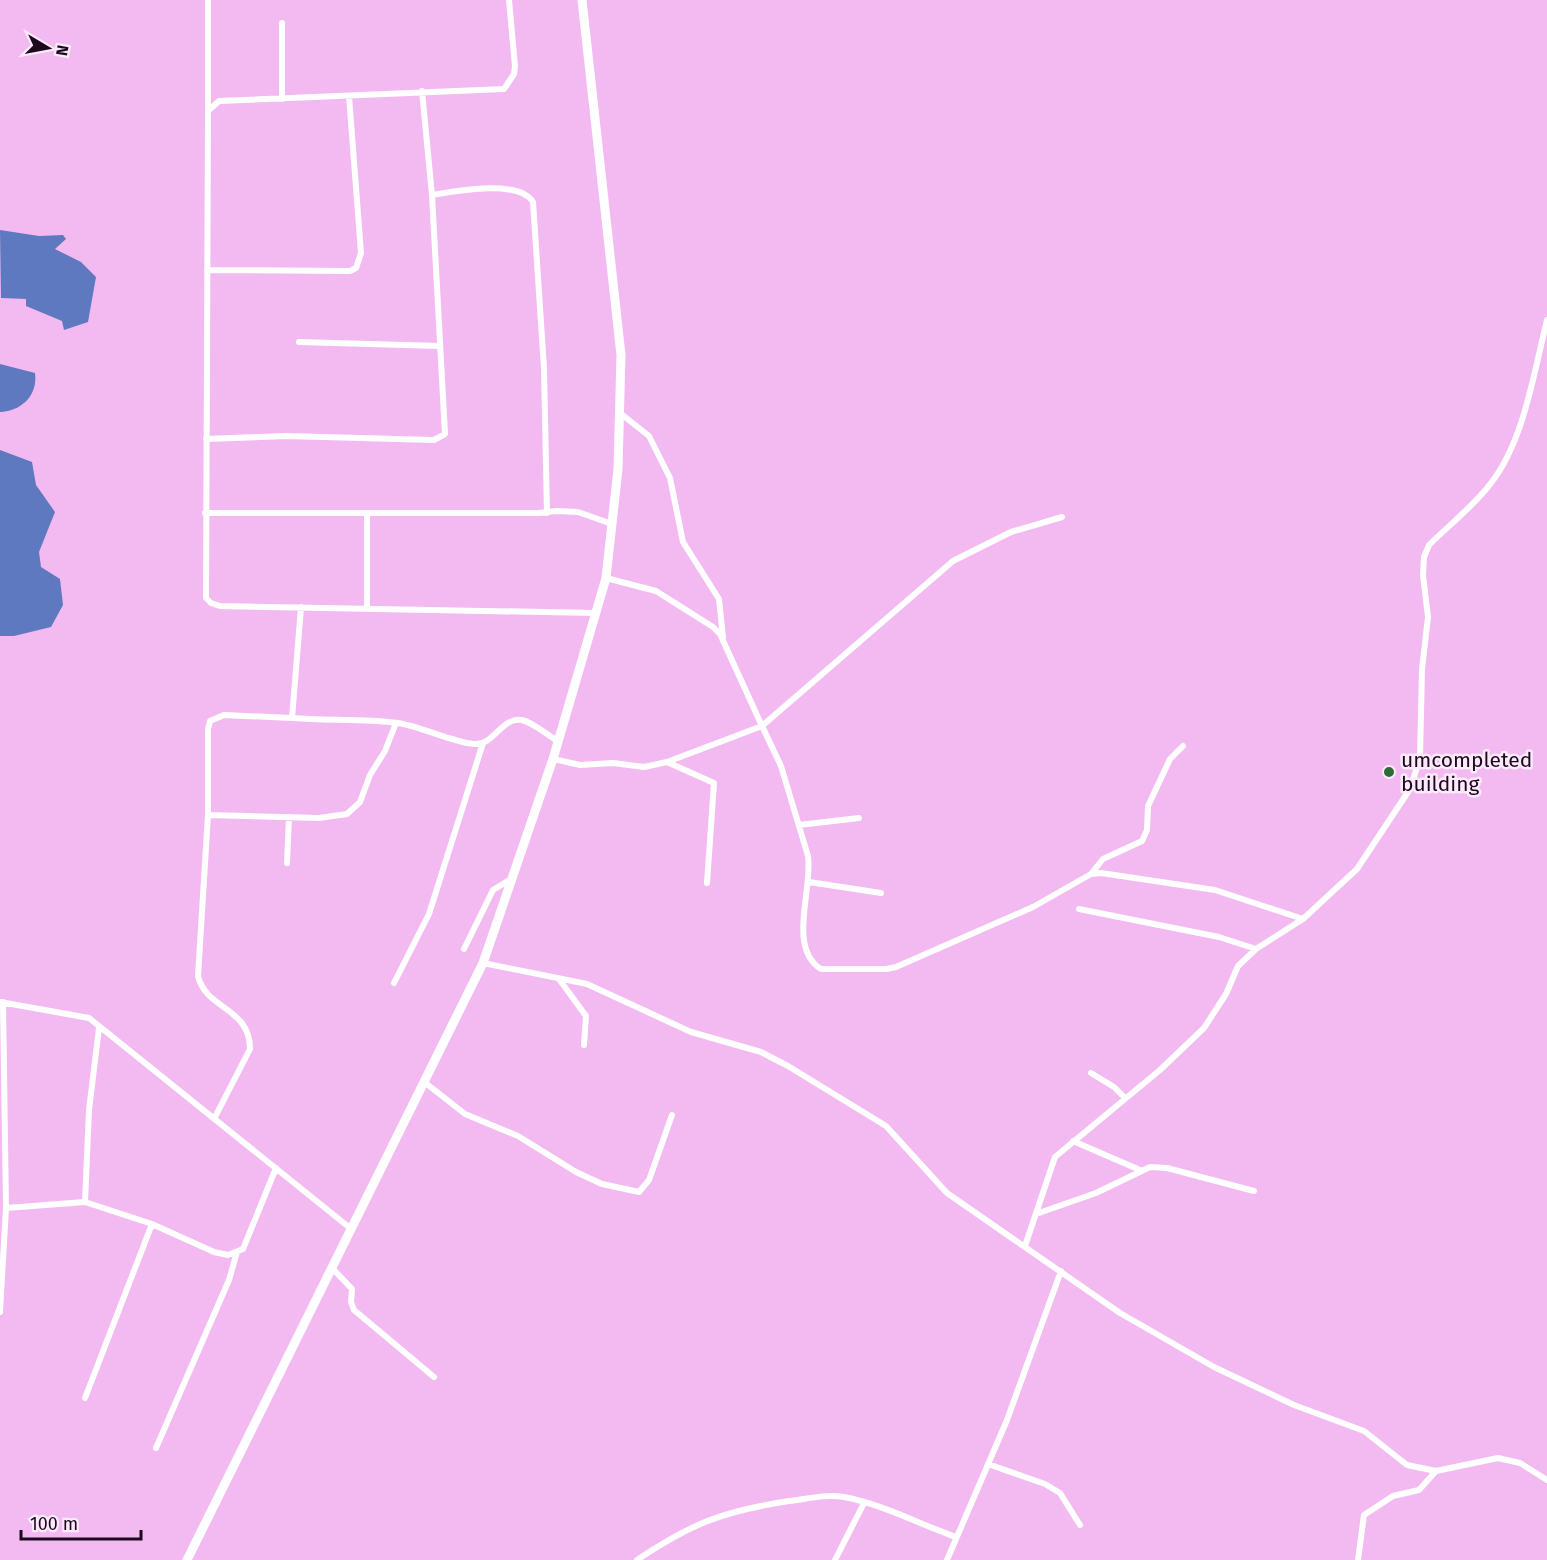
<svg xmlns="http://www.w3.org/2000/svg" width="1547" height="1560" viewBox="0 0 1547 1560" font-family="'Fira Sans',sans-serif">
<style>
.water{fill:#5e79c0}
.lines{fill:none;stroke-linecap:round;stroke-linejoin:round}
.minor{stroke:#fff;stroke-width:6}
.secondary{stroke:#fff;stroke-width:9}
.poi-dot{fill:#2b6c36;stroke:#fceafb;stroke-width:2}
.labels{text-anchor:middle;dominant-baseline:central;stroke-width:5;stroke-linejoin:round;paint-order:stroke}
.poi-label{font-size:21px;fill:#1d091d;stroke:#fceafb;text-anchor:start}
</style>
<rect width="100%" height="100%" fill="#f2baf1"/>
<path class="water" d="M0,230l39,6 24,-1 3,4 -11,10 26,13 15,15 -8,45 -24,8 -2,-9 -36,-15v-7l-25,-1z
M0,364l35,9c3,22 -13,38 -35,39z
M0,450l32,12 4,23 19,27 -16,40 2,15 19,12 3,26 -12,22 -37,9h-14z"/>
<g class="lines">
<path class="minor" d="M509,0l6,66 -1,8 -10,15 -285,12 -11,10 -2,487 5,5 9,3 376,7
M282,23v76
M208,110v-110
M432,195c24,-4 87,-16 101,7l11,166 3,145
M207,270l143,1 6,-3 5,-15 -12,-157
M299,342l141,4
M620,413l29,23 21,42 13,64 36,57 4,38
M206,439l80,-3 148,4 11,-6 -13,-239 -10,-104
M205,513h333l18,-2 22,1 34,12
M606,578l50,13 57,36 7,7 42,92 191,-165 58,-29 51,-15
M367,609v-96
M292,718c36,3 71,0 106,5 25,4 53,19 76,21 20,2 28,-28 48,-24 12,3 25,15 36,21
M553,759l27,6 33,-2 31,4 23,-5 95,-36 19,40 27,90c5,33 -21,92 13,113h65l10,-2 137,-60 58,-33 10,-1 114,17 88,29
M667,762l47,21 -7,100
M208,815l111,3 28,-4 13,-12 10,-27 15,-24 11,-28
M799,825l60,-7
M287,863l2,-46
M1091,874l12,-15 39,-18 5,-11 1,-24 22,-47 13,-13
M809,882l72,11
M1079,909l140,28 37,12
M464,949l29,-59 18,-11
M483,963l104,21 104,48 70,20 27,14 98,60 61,67 173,120 94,54 80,38 70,26 43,34 29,6 62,-13 22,5 27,17
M559,979l27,37 -2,29
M394,983l35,-69 54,-171
M0,1002l89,16 261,210
M1091,1073l23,14 11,11
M423,1081l42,33 53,22 58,36 26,12 37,8 10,-12 23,-65
M214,1119l36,-70c0,-42 -44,-39 -52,-73l10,-161v-86l2,-8 14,-6 68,3 9,-111
M1073,1141l67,29
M85,1202l4,-92 10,-82
M6,1208l79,-6 67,22 62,28 14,3 15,-6 33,-81
M1036,1214l60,-21 54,-26 17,1 87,23
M1025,1246l30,-89 105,-87 44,-42 22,-34 12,-28 18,-17 47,-30 54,-50 53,-80 10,-31 2,-89 6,-52 -5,-42 1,-18 5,-12c20,-20 45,-39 62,-62 33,-42 43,-111 56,-163
M331,1267l21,22 -1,13 3,8 80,67
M0,1312l6,-104 -3,-206
M85,1398l67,-174
M156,1448l73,-168 8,-28
M988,1464l57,20 15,9 20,32
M637,1560c55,-37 87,-49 152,-59 18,-2 36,-7 55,-4 38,7 75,27 112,40
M835,1560l29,-57
M947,1560l60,-140 54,-149
M1358,1560l6,-45 29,-19 26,-6 17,-19"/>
<path class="secondary" d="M187,1560l296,-597 70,-204 53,-181 12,-109 3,-114 -39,-355"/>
</g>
<circle class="poi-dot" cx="1389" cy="772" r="6"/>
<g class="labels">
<g class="poi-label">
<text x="1401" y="760">umcompleted<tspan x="1401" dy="24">building</tspan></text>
</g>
</g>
<g transform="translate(48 48) rotate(100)" stroke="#fceafb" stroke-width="4.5" paint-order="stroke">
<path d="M0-4.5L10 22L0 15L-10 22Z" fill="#1d091d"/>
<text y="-9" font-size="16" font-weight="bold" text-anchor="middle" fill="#1d091d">N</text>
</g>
<path d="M21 1530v9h120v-9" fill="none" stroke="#1d091d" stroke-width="3"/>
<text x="30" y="1530" font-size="18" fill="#1d091d" stroke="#fceafb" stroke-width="4.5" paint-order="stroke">100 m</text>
</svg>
